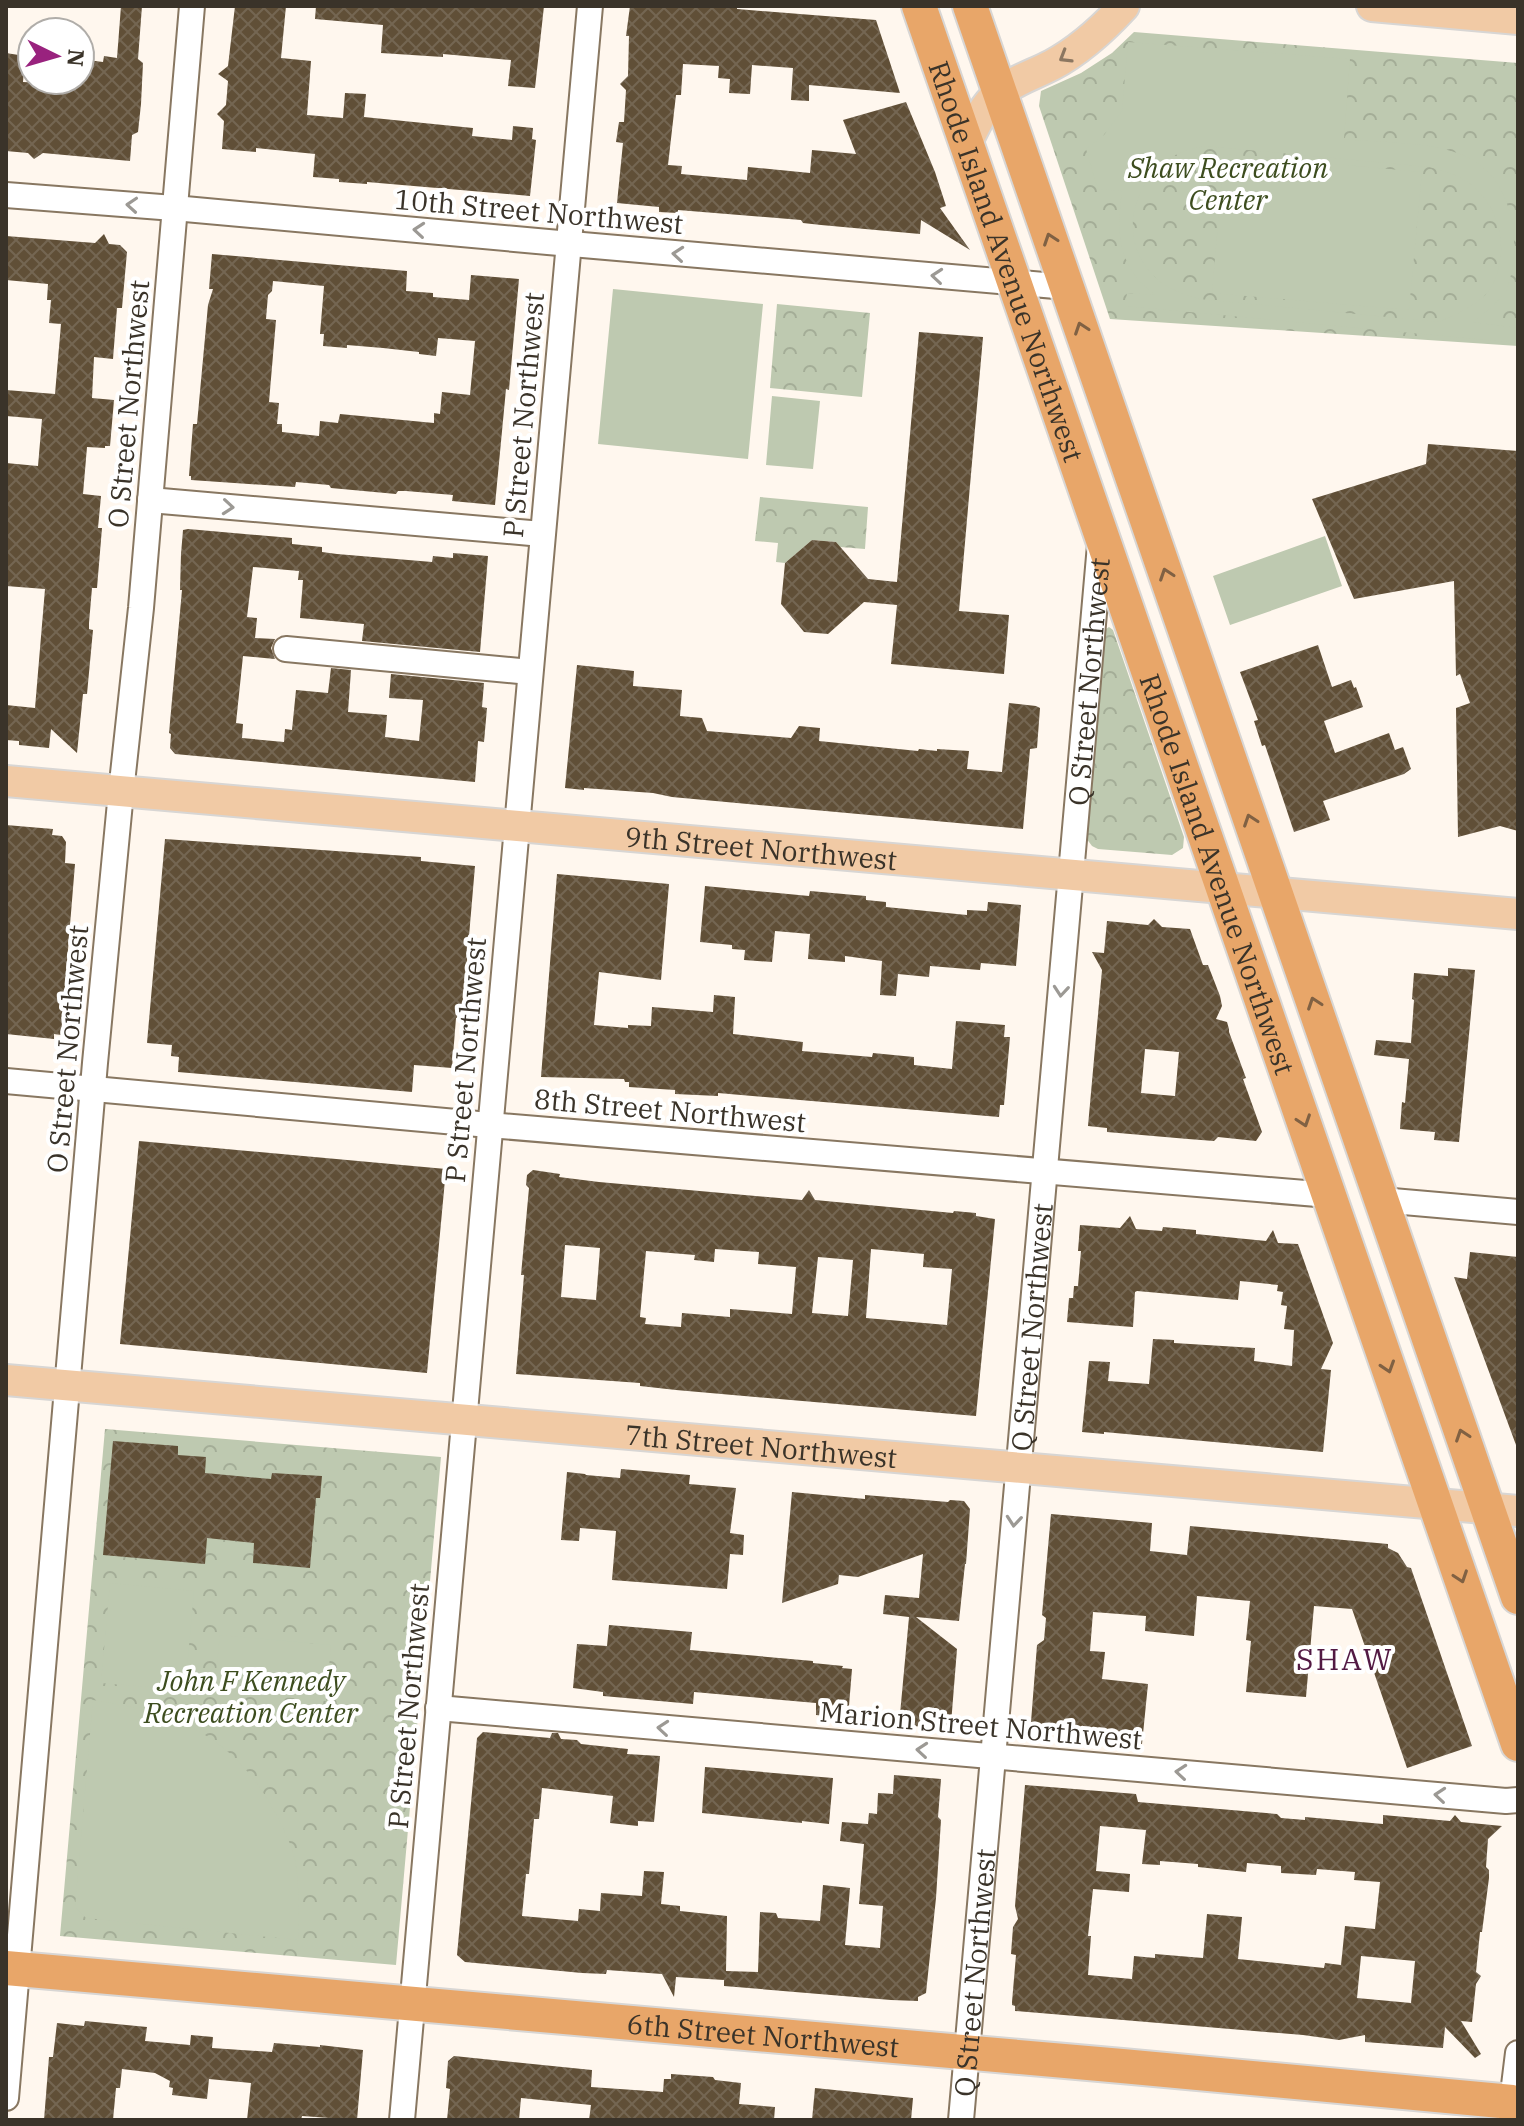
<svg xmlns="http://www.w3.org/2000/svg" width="1524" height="2126" viewBox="0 0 1524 2126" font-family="'IBM Plex Serif',serif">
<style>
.park{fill:url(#park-crowns)}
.garden{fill:#bec9b0;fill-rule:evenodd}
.building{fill:url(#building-cross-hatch);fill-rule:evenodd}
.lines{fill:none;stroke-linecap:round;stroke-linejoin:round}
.minor-casing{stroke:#887761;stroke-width:28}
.major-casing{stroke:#d8d6d4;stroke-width:34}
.highway-casing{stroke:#d8d6d4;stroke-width:38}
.minor{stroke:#fff;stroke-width:24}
.major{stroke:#f1caa5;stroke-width:30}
.highway{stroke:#e8a669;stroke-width:34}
.oneway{stroke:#8c7761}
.oneway2{stroke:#9c9994}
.oneway3{stroke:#806143}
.labels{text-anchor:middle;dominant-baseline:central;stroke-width:8;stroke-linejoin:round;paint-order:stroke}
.park-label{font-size:28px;font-style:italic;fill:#3d4d1f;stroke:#fff}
.street-label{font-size:28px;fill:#3a3329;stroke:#fff}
.neighbourhood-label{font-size:30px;letter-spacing:2px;fill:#521943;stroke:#fff}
</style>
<defs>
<pattern id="park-crowns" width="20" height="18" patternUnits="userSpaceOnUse" patternTransform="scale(2)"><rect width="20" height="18" fill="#bec9b0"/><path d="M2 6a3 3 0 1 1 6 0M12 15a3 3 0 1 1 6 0" fill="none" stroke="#a4ad97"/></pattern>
<pattern id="building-cross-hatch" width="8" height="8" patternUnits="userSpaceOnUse" patternTransform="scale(2)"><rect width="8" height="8" fill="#604f37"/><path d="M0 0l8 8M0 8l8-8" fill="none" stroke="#746652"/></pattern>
</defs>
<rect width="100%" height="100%" fill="#fff7ee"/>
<path class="park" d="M1134,32l384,31v283l-408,-27 -71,-213 2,-15 40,-18 31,-20z
M777,304l93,9 -8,84 -92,-9z
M760,497l108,10 -3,42 -25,-2 -4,-5 -24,-2 -27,23 -9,-1 2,-19 -23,-2z
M1109,627l4,3 71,207 -1,11 -11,7 -74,-6 -6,-3 -6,-8 17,-207z
M105,1429l336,28 -45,508 -336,-29z"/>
<path class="garden" d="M1128,42l222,17 -6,80c36,4 82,2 116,15 52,18 64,88 47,135 -9,14 -22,24 -35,33l46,6v15l-393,-37 2,-13 28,2c-6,-6 -14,-11 -19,-18 -20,-27 -18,-55 -14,-86l-24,-2 -12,-40 18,-14 18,-24zM1205,146l224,21c10,3 21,5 30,10 40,20 54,74 31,112 -9,15 -36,26 -51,33l-240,-23c-15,-5 -32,-10 -44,-22 -35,-32 -26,-87 9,-115 11,-9 27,-13 41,-16z
M1224,154l198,18 -13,138 -197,-17z
M613,289l150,15 -15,155 -150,-15z
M772,396l48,5 -7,68 -47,-4z
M1325,536l17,50 -112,39 -17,-49z
M110,1583l84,8 -9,99 -84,-7z
M220,1635l111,10 -5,56 -112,-10z
M93,1700c81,12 139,34 180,109 9,16 18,34 22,51 5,26 3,53 3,80l-212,-22 -11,-11z"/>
<path class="building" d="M121,6h21l-4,53 5,4 -2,41 -3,28 -6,3 -2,26 -87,-8 -9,6 -6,-6 -22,-2v-98l19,3 -2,26 57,3v-26l23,3 1,-6 13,2z
M235,6h51l-5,52 30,3 -4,54 36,3 2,-25 21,1 -2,23 109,11 -1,8 40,4 1,-14 20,2 -1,11 4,1 -6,56 -163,-14v2l-28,-2v-3l-26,-2 2,-23 -59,-6v4l-34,-3 2,-28 -7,-7 9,-9 2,-24 -10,-7 10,-8z
M316,6h228l-9,82 -27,-2 3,-26 -68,-6v3l-62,-4 2,-28 -68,-6z
M630,6h101l6,2v1l139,11 24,73 -91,-8v16l-18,-1 2,-32 -41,-3 -2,29 -21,-1 1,-14 -12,-1 1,-12 -36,-2 -2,31h-5l-8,70 14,1 -1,8 66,6 1,-13 62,6 2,-23 44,4 -13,-34 63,-18 29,70 11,34 -6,2 30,42 -49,-30 -1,14 -99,-9 -18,-2 -2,-3 -123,-10v3l-19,-1v-5l-42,-4 6,-60 -7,-1 3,-20h5l2,-32 -6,-6 8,-8 1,-40h-3z
M104,234l5,10 11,1 7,7 -5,56h-5l-4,51 -19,-2 -2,41 22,2 -4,46h-5v2l-18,-1 -4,47 18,2 -3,32h4l-5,60h-5l-3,35v6l4,1 -6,64h-4l-6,59 -26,-24 -2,19 -30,-3v-4l-13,-1v-35l29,3 10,-119 -39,-3v-123l32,3 4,-47 -36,-3v-26l49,4 6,-70 -12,-1 2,-23h-4l1,-16 -42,-4v-44l89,7z
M212,254l195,17 -1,20 27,2v4l36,3 2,-25 48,4 -10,111 -3,-1 -11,116 -43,-4 1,-6 -47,-4h-8l-2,3 -65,-6 -2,-3 -33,-3 -1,5 -104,-7v-4h-2l4,-52h4l11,-119 5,-16h-4zM273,281l51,5 -4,48h4l-1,12 24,2v-3l36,3 36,4v2l17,2 2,-18 37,3 -5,54 -28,-3 -2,22 -6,-1v10l-94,-9 -2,9 -18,-2 -1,15 -37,-4v-8h-5l2,-21 -10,-1 7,-82 -10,-1 2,-24 4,-4z
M919,332l64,5 -24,274 50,4 -5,59 -113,-10 6,-59 -33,-3 -36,32 -24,-2 -23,-28 4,-41 27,-23 24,2 32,37 29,3z
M1428,444l90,7v380l-18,-5 -42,11 -2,-129 14,-5 -10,-29 -4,2 -2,-95 -100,18 -42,-100 114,-35z
M188,529l104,9v6l30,3v5l15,2 95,8 1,-6 20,2v-5l35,3 -8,96 -118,-11 2,-17 -64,-6 3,-38h-5l1,-9 -46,-4 -6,50 10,1 -2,20 20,1 -4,9 4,11 -32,-3 -7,67 7,1 -1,14 42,4 1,-13 7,1 4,-40 32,3 3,-25 20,2 -3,42 39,3 -2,22 34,4 4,-41 -34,-2 2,-24 93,9 -2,24 5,1 -3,34 -6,-1 -3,41 -300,-28 -5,-6 1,-14 -2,-1 13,-143h-2l1,-36 2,-24z
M1318,645l14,42 19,-7 3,8 2,-1 7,20 -39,14 11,32 54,-20 6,17 8,-3 8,22 -7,5 -81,27 7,19 -36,12 -29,-87 -3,1 -8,-25 4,-1 -18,-48z
M577,665l57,6 -1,15 49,4 -2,26 22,2 5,13 84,7 8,-12 21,2 -1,13 99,10 1,-2 18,2v-2l32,2 -2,18 35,3 7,-69 27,3 4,2 -3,40 -7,1 -7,80 -351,-32 -19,-4 -69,-5v2l-19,-2z
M6,825l47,4 -1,6 10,1 4,6 -1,21 10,1 -14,171 -7,-1v5l-48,-5z
M165,839l256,18v4l54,5 -13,152h-6l-4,50 -38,-3 -2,27 -234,-20 1,-15 -8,-1 1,-11 -25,-2z
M557,874l112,10 -8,96 -62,-8 -5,53 34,3v-3l23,1 1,-19 61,5 1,-17 21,2 -2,37 70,8 -1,9 70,6 1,-4 41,4v8l38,4 4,-48 49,4 -1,12h6l-6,68h-4l-1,12 -281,-24v3l-43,-2v-4l-46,-3v-5h-4l-1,-3 -83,-2z
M705,886l104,10 1,-5 56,5v4l20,2v5l81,8v-5l20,1 1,-9 33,3 -5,61 -35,-3 -1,7 -50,-4 -1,11 -31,-3 -2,22 -16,-1 2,-34 -37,-5v6l-37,-3 2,-25 -35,-3 -3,31 -28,-2 1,-10 -13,-1v-4l-32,-3z
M1154,919l8,8 28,2 13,36h5l12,31 2,10 -6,13 11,3 2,7v3l17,46 -3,1 19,53 -6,9 -38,-4 -4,4 -26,-2 -81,-7v-4l-19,-2 14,-156 -10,-18 12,1 3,-32 41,4zM1145,1049l34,3 -4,44 -34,-3z
M1448,968l27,2 -16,172 -25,-2 1,-8 -35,-3 2,-27 3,1 4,-44 -35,-4 2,-15 35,3 3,-43 -2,-1 2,-26 34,3z
M139,1141l307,28 -19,204 -307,-29z
M533,1170l27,4 -1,3 40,5 203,18 7,-10 6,10 138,13 1,-2 22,2v3l19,3 -19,197 -300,-26 -36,-4v-3l-124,-9 8,-99h-3l8,-87 -3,-3 1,-10zM565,1245l35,3 -4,52 -35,-3zM715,1249l44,3 -1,12 38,3 -4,47 -62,-5v8l-48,-4 -1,14 -36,-3 1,-6 -6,-1 6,-66 49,4 -1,5 20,2zM871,1249l53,5 -1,13 29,2 -5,56 -81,-7zM818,1257l35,3 -5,56 -36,-3z
M1130,1216l6,13 26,2 1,-4 33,3v4l70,7 7,-11 5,13 20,1 35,99 -12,26 10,1 -8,82 -219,-20v2l-22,-2 7,-71 21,1 -2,19 41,3 4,-45 21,1v3l81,5 -1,13 38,5 2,-36 -10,-1 3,-23 -6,-1 2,-13 -6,-1 1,-6 -38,-4 -2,19 -101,-9 -2,1 -2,35 -66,-5 2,-24h4l1,-12h4l3,-35h-3l2,-26 40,3z
M1470,1252l48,5v188h-2l-62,-168 13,2z
M113,1441l65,5v9l28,2 -1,16 66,6 1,-6 50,3 -2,22h-4l-6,70 -57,-5 1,-20 -47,-5 -2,26 -102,-9z
M621,1469l69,6 -1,9 47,4 -6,45 14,2 -1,20 -13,-1 -3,35 -115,-9 4,-49 -36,-3 -1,13 -18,-1 6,-68 18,2 1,1 34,3z
M792,1492l73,7v-4l83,7 2,-2 14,1 6,8 -4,55h-1l-6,57 -43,-4 41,32 -6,75 -12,4 -40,-3 10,-108 -26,-3 2,-19 34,3 4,-44 -65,23 -19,-2 -1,9 -56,19z
M1051,1514l101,9 -2,28 37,4 3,-29 198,18v4l10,5 9,14 4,1 61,178 -65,22 -55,-159 -38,-3 -8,91 -26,-2 -34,-3 5,-51 -5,-1 4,-39 -53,-5 -3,40 -49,-5 1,-15 -53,-4 -3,39 15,1 -3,27 46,5 -6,60 -40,-4v-5l-67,-6v-4l-4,-3 6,-77 7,-5 2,-22 -4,-3z
M609,1625l83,7 -2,18 123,11v2l30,3 -1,2 10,1 -4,49 -32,-3v-12l-122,-11 -1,12 -90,-8v-4l-30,-4 4,-44 30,2z
M483,1732l67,6 2,-5h6l3,6 16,1 4,4 47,5 -1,5 33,2 -6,66 -16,-1v5l-28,-3 3,-27 -71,-8 -3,31h-5l-5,55h-3l-4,42 56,5 1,-12 21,2 1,-18 41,3 2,-25 20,1 -3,32 19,2v5l47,5 -1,55 32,1 2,-60 16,1 2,5 42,3 3,-36 27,3 -5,57 35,3 3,-42 -24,-2 5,-60 -24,-3 2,-19 26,2 1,-11 8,1 1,-21 15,1 1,-19 47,4 -3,38 3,3 -5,78 -10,95 -8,4v4l-27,-1 -167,-14v-6l-48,-3 -2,20 -12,-23 -55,-4 -1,4 -24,-1 -117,-11 -8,-7 20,-217z
M705,1767l128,11 -4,46 -27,-3v2l-100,-10z
M1025,1785l111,9 2,8 139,12 4,4 24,2v-3l78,7v-9l67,6 5,-6 6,7 41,4 -14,13 -2,28 3,3v8l-7,54h-2l-4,40 5,4 -5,8 -4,38 -11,-1 20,33 -6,4 -30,-31 -2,21 -78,-6v-7l-26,5 -36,-5 -288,-24v-5l-3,-1v-3l4,-47 -5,-1 2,-27 5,-8 -3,-13zM1100,1826l46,4 -4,34 18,1v-4l38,3v3l48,5 1,-9 34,3v7l35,2 1,-6 38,3 -1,8 26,2 -5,47 -30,-3 -4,39 -16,-2 -1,5 -86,-9 4,-42 -35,-3 -4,44 -48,-4v4l-21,-2 -2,23 -44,-4 3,-39h-3l5,-47 36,3 1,-18 -34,-3zM1361,1956l54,5 -4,42 -54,-5z
M85,2021l62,6 -2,14 45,4 1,-10 22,2 -1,11 60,4 2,-9 46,4v-2l43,5 -6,70 -55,-4 -1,4h-54l4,-37 -42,-4 -2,20 -35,-4 1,-7 -4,-1 1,-6 -15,-8 -33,-4 -2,19h-4l-3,32h-69l5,-63h4l4,-34 27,3z
M454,2056l138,14 -1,17 72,5 1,-13h7v-5l42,3 2,3 26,3 -2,21 36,3 -1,13h-185l2,-15 -70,-7 -2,22h-72l3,-31 -4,-1 2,-27z
M815,2088l98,10 -2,22h-99z"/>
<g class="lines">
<g class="minor-casing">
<g id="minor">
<path d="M6,195l168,13 374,34 519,45"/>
<path d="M150,500l392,34"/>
<path d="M286,649l244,23"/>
<path d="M6,1081l483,44 840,70"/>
<path d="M1381,1200l137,12"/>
<path d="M438,1708l1068,93 12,-1"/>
<path d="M6,2098l89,-1035 26,-271 20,-184 51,-602"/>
<path d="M1510,2118l8,-65"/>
<path d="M402,2120l188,-2114"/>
<path id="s1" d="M961,2120l139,-1575"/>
</g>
</g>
<g class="major-casing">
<g id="major">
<path d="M1372,6l146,13"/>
<path d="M967,142c8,-16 16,-35 30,-47 15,-14 36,-20 55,-30 28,-15 50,-35 72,-59"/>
<path id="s2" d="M6,781l1512,133"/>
<path id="s3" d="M6,1380l1512,131"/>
</g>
</g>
<g class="highway-casing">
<g id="highway">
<path id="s4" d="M919,6l599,1738"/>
<path d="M970,6l548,1591"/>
<path id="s5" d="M6,1968l1116,98 390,36 6,4"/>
</g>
</g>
<use href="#minor" class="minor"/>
<use href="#major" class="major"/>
<use href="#highway" class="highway"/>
</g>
<defs><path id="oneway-chevron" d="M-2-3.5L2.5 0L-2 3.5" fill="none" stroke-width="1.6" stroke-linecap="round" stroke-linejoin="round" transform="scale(2)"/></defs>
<use class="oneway" href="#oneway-chevron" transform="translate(1065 57) rotate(149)"/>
<g class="oneway2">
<use href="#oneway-chevron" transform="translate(132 205) rotate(-176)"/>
<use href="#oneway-chevron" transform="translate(419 230) rotate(-175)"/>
<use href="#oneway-chevron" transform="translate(678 254) rotate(-175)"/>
<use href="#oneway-chevron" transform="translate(937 276) rotate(-175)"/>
<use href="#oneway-chevron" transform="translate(228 507) rotate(5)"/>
<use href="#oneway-chevron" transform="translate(1061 991) rotate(95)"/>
<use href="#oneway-chevron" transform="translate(1014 1521) rotate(95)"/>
<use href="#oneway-chevron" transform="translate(663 1728) rotate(-175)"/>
<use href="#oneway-chevron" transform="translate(922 1750) rotate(-175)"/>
<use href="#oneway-chevron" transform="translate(1181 1772) rotate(-175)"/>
<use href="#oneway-chevron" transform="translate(1440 1795) rotate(-175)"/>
</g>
<g class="oneway3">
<use href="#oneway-chevron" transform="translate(1050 239) rotate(-109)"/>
<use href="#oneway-chevron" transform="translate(1081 328) rotate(-109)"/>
<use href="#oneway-chevron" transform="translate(1166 574) rotate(-109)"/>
<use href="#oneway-chevron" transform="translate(1250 820) rotate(-109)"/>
<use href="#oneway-chevron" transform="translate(1314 1003) rotate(-109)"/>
<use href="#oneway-chevron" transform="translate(1304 1121) rotate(71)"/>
<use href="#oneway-chevron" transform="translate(1388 1367) rotate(72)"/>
<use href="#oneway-chevron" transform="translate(1462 1435) rotate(-109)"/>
<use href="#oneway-chevron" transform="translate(1461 1577) rotate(71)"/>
</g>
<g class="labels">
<g class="park-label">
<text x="1228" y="167">Shaw Recreation<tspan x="1228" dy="32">Center</tspan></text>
<text x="251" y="1680">John F Kennedy<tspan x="251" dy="32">Recreation Center</tspan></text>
</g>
<g class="street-label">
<text transform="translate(539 211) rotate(5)">10th Street Northwest</text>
<text stroke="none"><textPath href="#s4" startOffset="270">Rhode Island Avenue Northwest</textPath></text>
<text transform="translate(128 404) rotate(-85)">O Street Northwest</text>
<text transform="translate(523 415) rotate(-85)">P Street Northwest</text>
<text stroke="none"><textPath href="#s1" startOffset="1444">Q Street Northwest</textPath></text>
<text stroke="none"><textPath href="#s2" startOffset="758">9th Street Northwest</textPath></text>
<text stroke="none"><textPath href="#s4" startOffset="918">Rhode Island Avenue Northwest</textPath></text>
<text transform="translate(67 1049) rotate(-85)">O Street Northwest</text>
<text transform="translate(465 1060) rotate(-85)">P Street Northwest</text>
<text transform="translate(670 1110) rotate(5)">8th Street Northwest</text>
<text stroke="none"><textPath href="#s1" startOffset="796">Q Street Northwest</textPath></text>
<text stroke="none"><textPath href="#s3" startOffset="758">7th Street Northwest</textPath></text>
<text transform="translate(408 1706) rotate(-85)">P Street Northwest</text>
<text transform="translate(981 1725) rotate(5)">Marion Street Northwest</text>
<text stroke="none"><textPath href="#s1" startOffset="148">Q Street Northwest</textPath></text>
<text stroke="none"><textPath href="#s5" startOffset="760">6th Street Northwest</textPath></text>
</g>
<g class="neighbourhood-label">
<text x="1345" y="1658">SHAW</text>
</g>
</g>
<rect width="1524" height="2126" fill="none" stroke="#3a3329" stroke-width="16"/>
<g transform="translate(56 56) rotate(95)"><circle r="38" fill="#ffffff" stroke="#b0ada9" stroke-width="2"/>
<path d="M0-6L14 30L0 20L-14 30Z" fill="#99227e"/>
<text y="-12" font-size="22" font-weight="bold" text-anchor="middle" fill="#3a3329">N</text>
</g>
</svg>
